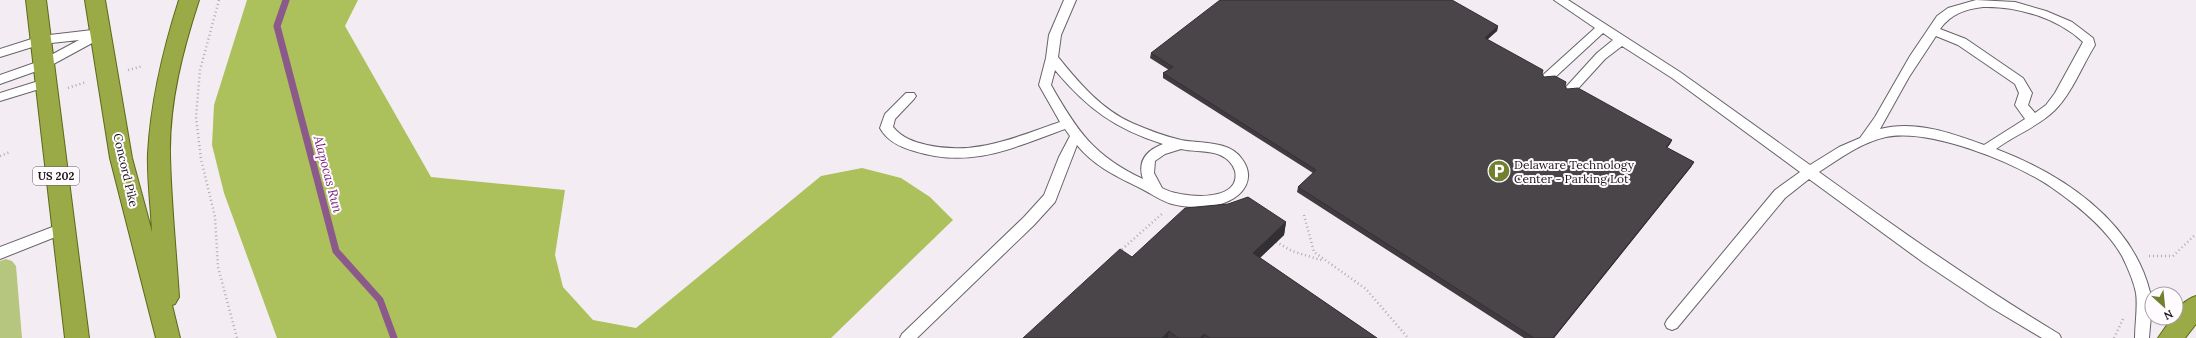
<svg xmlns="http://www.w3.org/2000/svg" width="2196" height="338" viewBox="0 0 2196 338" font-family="Lora,serif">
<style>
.green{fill:#b6c67e}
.forest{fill:#acc05c}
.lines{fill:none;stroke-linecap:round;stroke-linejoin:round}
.stream{stroke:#8b5a8b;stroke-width:7}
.service-casing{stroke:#686368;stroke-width:2}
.trunk-casing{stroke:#5d6919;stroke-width:2}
.path{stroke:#b1acb1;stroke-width:2.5;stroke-dasharray:1 3;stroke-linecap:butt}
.service{fill:#fff;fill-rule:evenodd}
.trunk{fill:#9aaa46;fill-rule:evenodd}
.wall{fill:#3f3b3f}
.shaded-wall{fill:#333033}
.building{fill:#494549;stroke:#333033}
.labels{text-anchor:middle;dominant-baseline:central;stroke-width:4;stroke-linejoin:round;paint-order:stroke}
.shield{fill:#fffbff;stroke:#5f5c5f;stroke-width:1}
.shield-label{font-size:11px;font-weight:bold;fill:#1a181a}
.poi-label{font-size:12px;fill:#1a181a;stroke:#fffbff;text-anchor:start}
.street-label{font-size:12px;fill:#1a181a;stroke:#fffbff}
.water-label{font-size:13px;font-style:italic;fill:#78247b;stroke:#fffbff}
</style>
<rect width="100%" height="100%" fill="#f3edf3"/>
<path class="green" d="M6,259l6,2 4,5 6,72h-22v-77z"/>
<path class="forest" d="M247,0h111l-13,26 86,151 134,13 -10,65 8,32 30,33 43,8 185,-152 41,-8 39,10 29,19 23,23 -122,118h-554l-53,-145 -12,-48 2,-40z"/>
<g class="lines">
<path class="stream" d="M286,0l-9,26 59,225 44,49 14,38"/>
<g class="service-casing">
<path id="service" d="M1064,0h12l-15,35 -3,22c21,26 43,52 74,66 16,7 32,13 49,17 20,4 48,0 61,19 6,8 8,17 4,26 -12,24 -52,25 -74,19 -11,-3 -20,-10 -30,-15 -24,-12 -47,-22 -65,-44l-22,57 -21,23 -117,113h-17l2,-4 122,-117 20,-22 15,-38 11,-21 -5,-7c-53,19 -94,40 -151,22 -14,-4 -27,-10 -34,-23l5,-14 21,-21h8l2,3 -2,3 -19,20 -2,8c9,11 21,15 34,18 48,11 89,-8 133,-23l-21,-37 7,-27 3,-23zM1055,70c32,38 60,59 108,74 -16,6 -26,17 -20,35 -49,-23 -66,-48 -92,-94zM1181,149c13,3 28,1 39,6 7,3 13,9 15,16 7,33 -56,27 -73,17l-8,-15 1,-12 10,-7z
M1554,0h14l112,72 130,93 29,-18 21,-9 15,-21 35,-61 27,-40 11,-8 28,-8 39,2 31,9 26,11 21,16 2,7c-13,21 -23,48 -40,65 -17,17 -41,25 -59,39 66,25 136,71 154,143 3,14 0,32 -1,46h-14c0,-14 3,-32 1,-45 -2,-11 -9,-27 -14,-37 -16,-28 -45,-51 -71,-69 -37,-25 -121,-59 -165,-50 -24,5 -47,22 -67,35 79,57 157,112 240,162l2,4h-19l-52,-31 -66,-44 -115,-84 -24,19 -108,130 -5,2 -5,-2 -2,-4 2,-4 108,-130 25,-18 -128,-94 -50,-32 -17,13 -31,34h-8l-2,-3 2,-3 31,-34 16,-13 -10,-7 -52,48h-8l-2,-3 2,-3 52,-47zM1983,7c34,-1 75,11 100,35l-28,51 -9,12 -11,8 -7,-8 4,-12 -9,-15 -57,-39 -26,-10c11,-15 25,-20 43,-22zM1936,36l22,9 57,39 4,9 -4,12 10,14 -41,26c-32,-12 -69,-25 -104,-16l29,-52z
M101,29l6,4 -2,3 -57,31 -48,17v-9l40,-14 39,-21 -37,4 -42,13v-8l41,-13z
M45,79l4,1 2,3 -2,3 -49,15v-8z
M63,223l5,1 2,4 -2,4 -68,27v-12z"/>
</g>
<g class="trunk-casing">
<path id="trunk" d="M26,0h20l43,338h-24z
M85,0h20l27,158 20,74c-1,-26 -5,-53 -4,-79 3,-53 15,-103 31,-153h20c-16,49 -30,102 -29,155 1,47 6,95 9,142l-4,7 -3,1 8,33h-24l-46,-180z
M2196,296v28l-11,14h-27l14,-20h4c0,-11 11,-19 20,-22z"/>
</g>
<path class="path" d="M219,0l-19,70 -4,47 5,42 14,58 3,50 19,71
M128,70l15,-4
M68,88l18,-6
M0,156l10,-4
M1304,215l10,37 52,37 42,49
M1276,242l16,9 32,10
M1119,252l44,-39
M2149,256h24l23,-22
M2114,338l9,-19"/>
<use href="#service" class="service"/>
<use href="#trunk" class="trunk"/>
</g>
<path class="wall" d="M1498,26l-1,5 -10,9 55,34 2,3 21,9 2,3 105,51 -2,4 -3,4 27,14 -3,5 -137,171h-30l-227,-146 1,-5 15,-14 -150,-95v-5l6,-3 -19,-12 1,-5z
M1286,222l-2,13 -24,23 117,80h-354l109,-81z"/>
<path class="shaded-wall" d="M1498,26l-1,5 -14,12 2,-5z
M1672,140l-2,4 -7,8 3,-5z
M1694,162l-3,5 -137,171h-1z
M1286,222l-2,13 -33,31 2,-13z
M1169,331l-1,7h-6z
M1204,334l-1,4h-3z"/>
<path class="building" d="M1220,0h232l46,26 -13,12 58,32 -1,4 2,3 11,-1 11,6 -1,4 2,3 11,-1 94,52 -6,7 28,15 -141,176h-19l-236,-151 18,-17 -153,-97 10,-6 -22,-14z
M1248,197l38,25 -33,31 124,85h-167l-6,-4 -4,4h-22l-9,-7 -7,7h-139l97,-89 12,8 53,-49 43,-4z"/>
<defs>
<g id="parking-disc" transform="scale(1.15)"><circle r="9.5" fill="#70802e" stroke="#fffbff"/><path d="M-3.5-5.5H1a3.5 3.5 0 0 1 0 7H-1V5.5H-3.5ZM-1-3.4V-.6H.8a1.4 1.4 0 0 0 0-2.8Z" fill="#fff"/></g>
</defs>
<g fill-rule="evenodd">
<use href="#parking-disc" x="1499" y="171"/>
</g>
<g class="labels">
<rect class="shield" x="33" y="167" width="46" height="18" rx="3"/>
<g class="shield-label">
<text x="56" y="176">US 202</text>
</g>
<g class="poi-label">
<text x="1514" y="164">Delaware Technology<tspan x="1514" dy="14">Center - Parking Lot</tspan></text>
</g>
<g class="street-label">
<text transform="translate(126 170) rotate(77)">Concord Pike</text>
</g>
<g class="water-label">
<text transform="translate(328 174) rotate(75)">Alapocas Run</text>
</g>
</g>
<g transform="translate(2164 306) rotate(153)"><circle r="19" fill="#fffbff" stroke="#a3a0a3"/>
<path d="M0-3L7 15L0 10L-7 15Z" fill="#70802e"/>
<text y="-6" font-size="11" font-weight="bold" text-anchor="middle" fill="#1a181a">N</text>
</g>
</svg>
